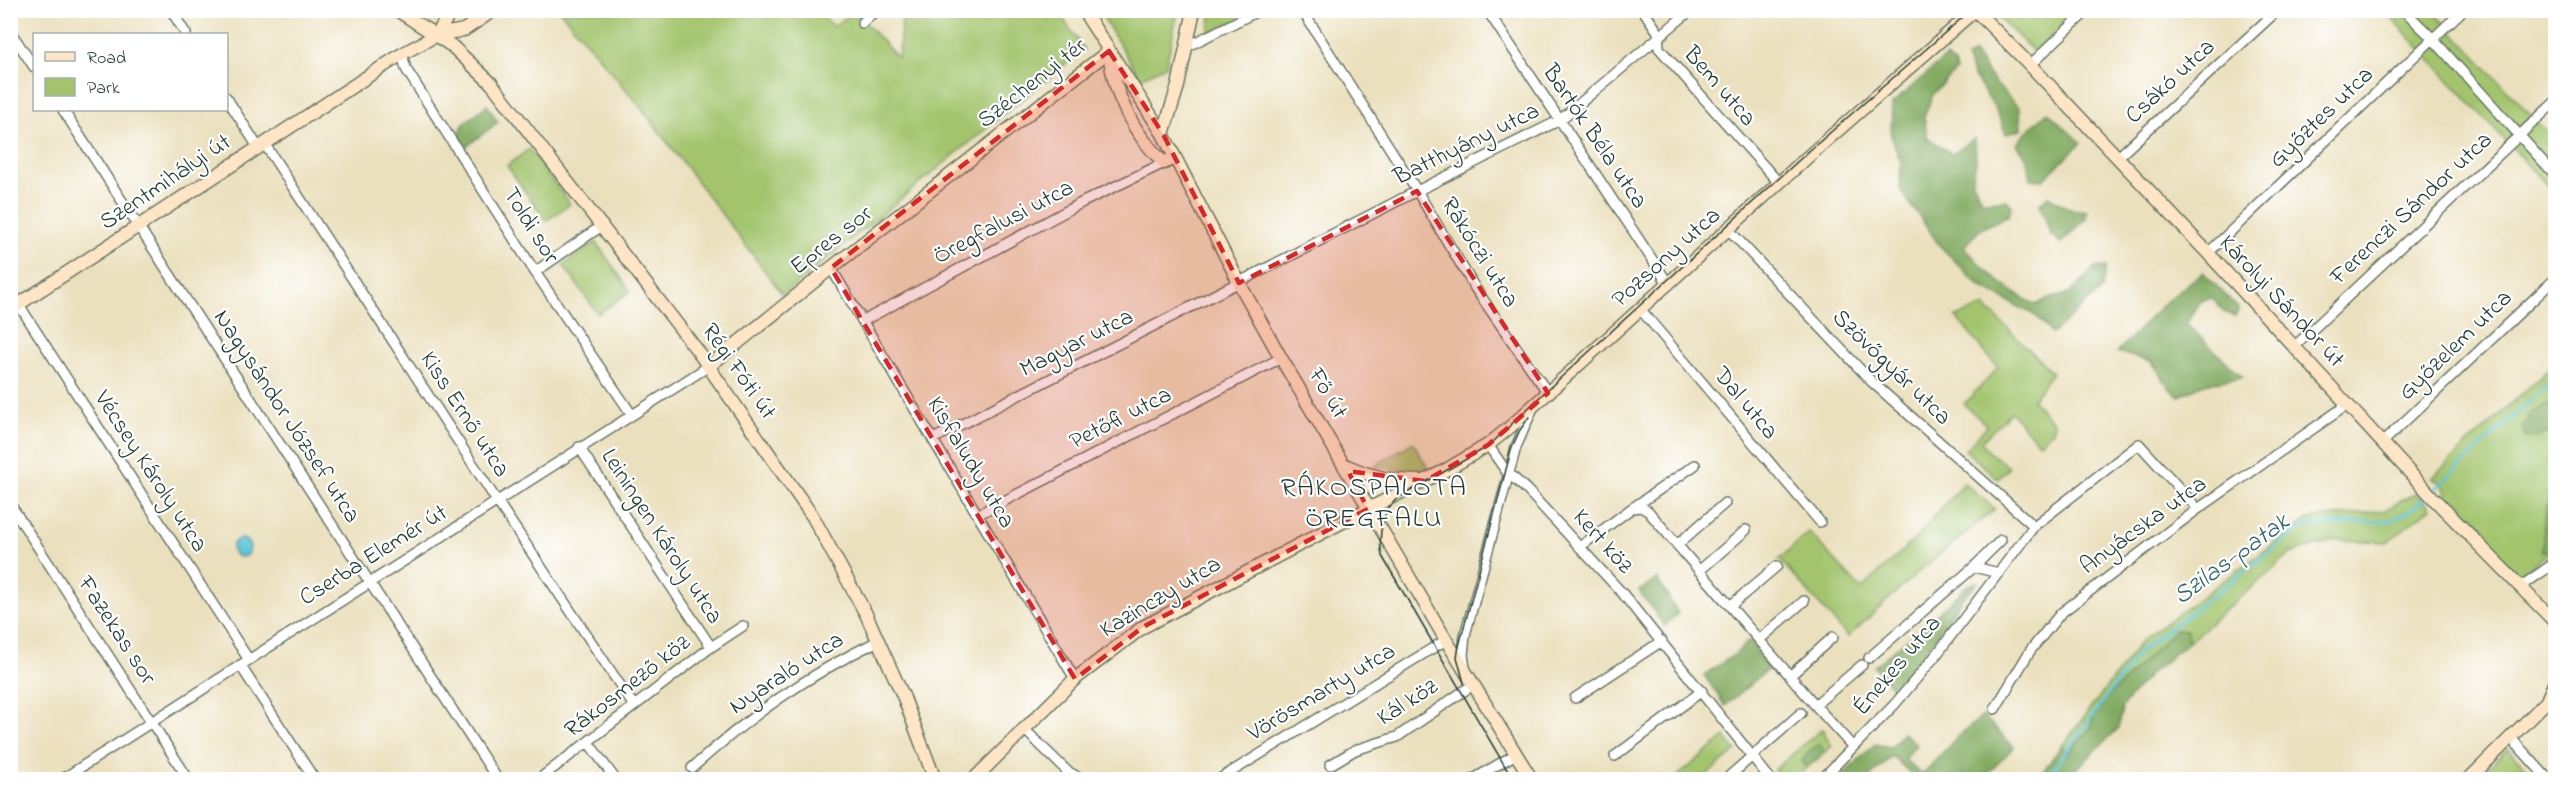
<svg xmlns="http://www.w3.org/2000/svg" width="2566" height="790" viewBox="0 0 2566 790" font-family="'Indie Flower',sans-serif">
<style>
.green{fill:#a3c46d;stroke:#618050;stroke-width:1.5}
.forest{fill:#82aa60;stroke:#50744a;stroke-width:1.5}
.water{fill:#5ec7d9;stroke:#3e8286;stroke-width:1.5}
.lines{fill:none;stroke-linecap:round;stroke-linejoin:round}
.stream{stroke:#5ec7d9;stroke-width:3}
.street-casing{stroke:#667664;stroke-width:12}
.secondary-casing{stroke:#667664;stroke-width:15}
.street{stroke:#fff;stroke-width:9}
.secondary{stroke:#fde5c5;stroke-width:12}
.tram{stroke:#1f3d34;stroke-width:1.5}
.marked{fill:#d62828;fill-opacity:0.2;stroke:#d62828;stroke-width:4.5;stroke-dasharray:12 8;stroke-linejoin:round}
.labels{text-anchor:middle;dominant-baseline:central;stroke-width:4.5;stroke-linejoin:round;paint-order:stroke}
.street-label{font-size:24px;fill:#1f3d34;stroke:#fff}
.water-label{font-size:26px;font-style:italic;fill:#326666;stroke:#fff}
.quarter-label{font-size:27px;letter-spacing:1.5px;fill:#1f3d34;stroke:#fff}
</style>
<rect width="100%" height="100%" fill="#fff"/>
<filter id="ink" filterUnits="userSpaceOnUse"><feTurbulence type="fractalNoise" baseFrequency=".0167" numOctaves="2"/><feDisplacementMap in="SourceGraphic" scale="12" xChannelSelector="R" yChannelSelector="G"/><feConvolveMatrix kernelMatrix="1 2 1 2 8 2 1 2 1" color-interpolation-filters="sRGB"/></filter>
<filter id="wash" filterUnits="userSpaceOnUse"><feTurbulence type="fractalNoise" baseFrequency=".008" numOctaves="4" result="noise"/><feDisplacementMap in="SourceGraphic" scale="24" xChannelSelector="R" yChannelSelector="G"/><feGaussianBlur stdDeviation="1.35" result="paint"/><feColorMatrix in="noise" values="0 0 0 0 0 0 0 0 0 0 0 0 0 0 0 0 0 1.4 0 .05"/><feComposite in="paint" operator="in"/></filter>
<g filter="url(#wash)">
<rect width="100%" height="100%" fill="#ebe0bd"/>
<path class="green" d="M560,11h258l15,16 21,-16 44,47 5,-47h155l26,38 -301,246 -144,-190z
M1099,11h79l-12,55 -26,12z
M1212,11h43l-47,23z
M1992,11h87l-45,41z
M2385,11h48l122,130v53z
M529,149l41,55 -24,17 -39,-55z
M596,242l34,49 -32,23 -35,-49z
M1985,306l67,66 -20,28 22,23 -2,8 -13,13 -28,-32 -30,30 9,11 19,14 -11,12 -33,-29 22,-24 -23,-22 34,-36 -42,-51z
M2555,363v128l-4,4 -9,57 13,-3 -38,27 -73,-80 3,-3 -6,-10 -9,-5z
M1413,442l16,28 -2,2 -54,-5z
M1964,483l31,26 -77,63 -70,65 -69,-78 30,-27 52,57 54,-50z
M2416,493l15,15 -44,34 -51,-2 -44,13 -104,89 -1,-11 -81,68 -13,18 -1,9 -27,30 -2,-11 79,-105 166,-121 75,-8z
M1822,729l10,17 -8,7 -5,-9 -17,18 5,6 -13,11h-12l-8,-9z
M1725,737l11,14 -34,28h-28z
M2508,748l29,31 -62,1z"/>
<path class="forest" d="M1974,53l19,28 27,28 1,20 -15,5 -11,-26 -21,-31 -8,-19z
M1946,57l8,6 2,8 -22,22 -10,23 3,21 25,17 23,-16 1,23 -4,19 10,21 25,-1 5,6 -3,9 -28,14 -17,17c22,27 41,43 72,59 13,-8 15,-6 28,-10 13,-5 22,-17 30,-27l12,-1 -4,22 -50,45 -16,-18 -56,-30 -40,-40 -40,-57 1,-26 -10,-27 1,-32z
M487,105l11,17 -32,25 -8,-10 6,-14z
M2048,112l33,31 -38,37 -13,-1 -4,-22 -9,-13 9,-12z
M2048,196l22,13 17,2 -1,8 -25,24 -10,-8 -11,-31z
M2203,272l36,37 -4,7 -11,-4 -11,-14 -12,3 -15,23 57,53 -39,7 -25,12 -9,-7 -18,-27 -35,-10 46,-48z
M2551,402h5l-1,23 -3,6 -19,7 -8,-2 -3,-7 8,-15z
M2555,491v57l-13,4c2,-18 0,-47 13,-61z
M1657,579l21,34 -13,13 -26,-35z
M1978,582l-15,15 -66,96 -23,-27 57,-46 36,-34z
M2175,630l12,1 1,11 -40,34 -26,31 -3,21 -53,51h-12l-10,-9 18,-25 4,11 26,-30 1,-9 13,-18z
M1750,640l18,29 -43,37 -21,-31 31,-21z
M1983,716l31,31 -32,32h-70l1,-3 -21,-20 -24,23h-29l36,-35 16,3 12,-14 14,11 -13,15 18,16 36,-39z
M1820,744l4,9 -17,15 -5,-6 5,-9z"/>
<path class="water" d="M232 548a9 9 0 1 1 18 0a9 9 0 1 1-18 0Z"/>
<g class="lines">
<path class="stream" d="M2431,493l125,-116
M2052,771l88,-120 159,-121 12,-4 82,-6 15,-8 19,-15"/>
</g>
</g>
<g filter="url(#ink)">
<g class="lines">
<g class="street-casing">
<path id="street" d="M171,10l15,24
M1302,10l115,181 58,97 73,105
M1487,10l182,275
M1643,10l15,22 1,16 120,135
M2404,10l29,29 123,137
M862,23l14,-13
M10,31l24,36
M1186,47l74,-37
M402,54l4,15 129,203 97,143
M2030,65l58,-55
M226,97l32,50
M63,110l435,670
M264,143l233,358 137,205
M2117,158l161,-148
M1729,230l143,152 162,144
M2208,253l255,-243
M831,268l244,411
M535,272l68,-47
M19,305l230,355
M1641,310l179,212
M863,321l220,-119 81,-39
M2295,346l261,-245
M933,439l484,-248 143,-71 131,-110
M2383,442l173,-164
M1488,445l18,26 21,19 96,104 148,186
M579,447l132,200
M10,504l179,276
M1634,507l61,-42
M979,514l302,-156
M1677,545l48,-42
M1581,546l51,-38 9,-1 7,4 167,194 47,-40
M1974,567l27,-27
M1699,571l47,-41
M2520,587l36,-25
M1730,606l47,-40
M1759,640l45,-39
M1869,658l105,-91 25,6
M240,665l75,115
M1465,668l-2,-13 2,-20 51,-188 16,-37
M1790,676l43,-39
M1575,698l87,-57
M1815,705l38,42
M1995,709l35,-58 31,-38 137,-104 149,-104
M1023,728l44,43 16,9
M2510,737l39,43
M588,742l28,38
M1615,756l87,-65
M1330,765l25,-15 42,-13 77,-53
M692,768c59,-53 114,-92 186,-127
M61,780l648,-414
M538,780l173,-133 32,-21
M1218,780l228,-140
M1472,780l44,-26
M1725,780l76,-67
M1821,780l74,-76 42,-50 97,-128 105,-82 59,65"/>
</g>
<g class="secondary-casing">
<path id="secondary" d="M397,10l55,36 40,38 205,266 116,167 53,97 38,84 31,82
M1083,10l80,124 80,156 38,68 165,282 86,140
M1975,10l55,55 178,188 228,248 120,122
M437,35l12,-21 5,-4
M1109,52c5,44 23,80 55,111l10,-5
M1163,134l15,-48 16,-76
M10,310l392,-256 35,-19 27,-5 30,-20
M709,366l122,-98 278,-217
M1345,465c26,12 48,16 76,16
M2548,698l8,-19
M973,780l102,-101 68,-52 209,-110 94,-47 42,-25 22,-18 302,-274 163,-143
M2468,780l88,-88"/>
</g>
<use href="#street" class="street"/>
<use href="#secondary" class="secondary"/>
<path class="tram" d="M1464,683l-7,-26 2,-11 53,-199 8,-17 9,-13
M1513,780l-131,-224c-4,-20 -1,-45 16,-58l91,-52 57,-55 263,-240 162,-141"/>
</g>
</g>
<path class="marked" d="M1109,51l54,83 76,149 178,-92 131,202 -60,52 -63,36 -77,-10 20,38 -225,118 -68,52 -244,-411z"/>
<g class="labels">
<g class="street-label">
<text transform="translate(2171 82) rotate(-43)">Csákó utca</text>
<text transform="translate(1033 84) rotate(-38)">Széchenyi tér</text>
<text transform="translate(1719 87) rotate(49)">Bem utca</text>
<text transform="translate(2322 118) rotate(-44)">Győztes utca</text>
<text transform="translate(1594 137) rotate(56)">Bartók Béla utca</text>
<text transform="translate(1467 145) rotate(-26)">Batthyány utca</text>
<text transform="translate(166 183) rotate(-34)">Szentmihályi út</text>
<text transform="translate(2412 209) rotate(-43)">Ferenczi Sándor utca</text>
<text transform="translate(1004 223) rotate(-28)">Öregfalusi utca</text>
<text transform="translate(530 226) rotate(58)">Toldi sor</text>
<text transform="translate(832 241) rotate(-38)">Epres sor</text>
<text transform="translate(1479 253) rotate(58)">Rákóczi utca</text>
<text transform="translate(1667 258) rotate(-42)">Pozsony utca</text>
<text transform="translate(2281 302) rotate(47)">Károlyi Sándor út</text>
<text transform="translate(1077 344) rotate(-27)">Magyar utca</text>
<text transform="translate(2456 346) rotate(-44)">Győzelem utca</text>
<text transform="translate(1891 368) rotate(44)">Szövőgyár utca</text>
<text transform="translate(738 372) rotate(55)">Régi Fóti út</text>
<text transform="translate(1327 394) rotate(59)">Fő út</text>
<text transform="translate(1745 404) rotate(50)">Dal utca</text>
<text transform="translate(464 415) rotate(57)">Kiss Ernő utca</text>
<text transform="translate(286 417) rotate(57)">Nagysándor József utca</text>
<text transform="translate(1121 419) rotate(-27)">Petőfi utca</text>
<text transform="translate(970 463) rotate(59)">Kisfaludy utca</text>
<text transform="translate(150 472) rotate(57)">Vécsey Károly utca</text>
<text transform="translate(2144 526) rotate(-36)">Anyácska utca</text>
<text transform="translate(661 537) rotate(57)">Leiningen Károly utca</text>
<text transform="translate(1602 542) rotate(48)">Kert köz</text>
<text transform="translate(374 556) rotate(-32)">Cserba Elemér út</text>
<text transform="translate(1161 598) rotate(-31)">Kazinczy utca</text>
<text transform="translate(116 631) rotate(57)">Fazekas sor</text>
<text transform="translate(1898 666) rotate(-50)">Énekes utca</text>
<text transform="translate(787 674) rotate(-33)">Nyaraló utca</text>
<text transform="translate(628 687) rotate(-38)">Rákosmező köz</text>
<text transform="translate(1322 693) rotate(-31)">Vörösmarty utca</text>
<text transform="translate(1408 703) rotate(-33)">Kál köz</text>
</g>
<g class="water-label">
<text transform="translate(2232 560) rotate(-36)">Szilas-patak</text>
</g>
<g class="quarter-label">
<text x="1374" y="488">RÁKOSPALOTA<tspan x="1374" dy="31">ÖREGFALU</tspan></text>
</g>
</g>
<rect width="2566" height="790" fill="none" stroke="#fff" stroke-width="36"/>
<rect x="33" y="33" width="195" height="78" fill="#ffffff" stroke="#a5b1ae" stroke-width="1.5"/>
<rect x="45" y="52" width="30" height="9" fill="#fde5c5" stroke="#a5b1ae" stroke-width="1.5"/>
<text x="87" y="63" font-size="18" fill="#1f3d34">Road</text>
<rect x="45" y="78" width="30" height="18" fill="#a3c46d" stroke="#a5b1ae" stroke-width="1.5"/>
<text x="87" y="93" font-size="18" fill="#1f3d34">Park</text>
</svg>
